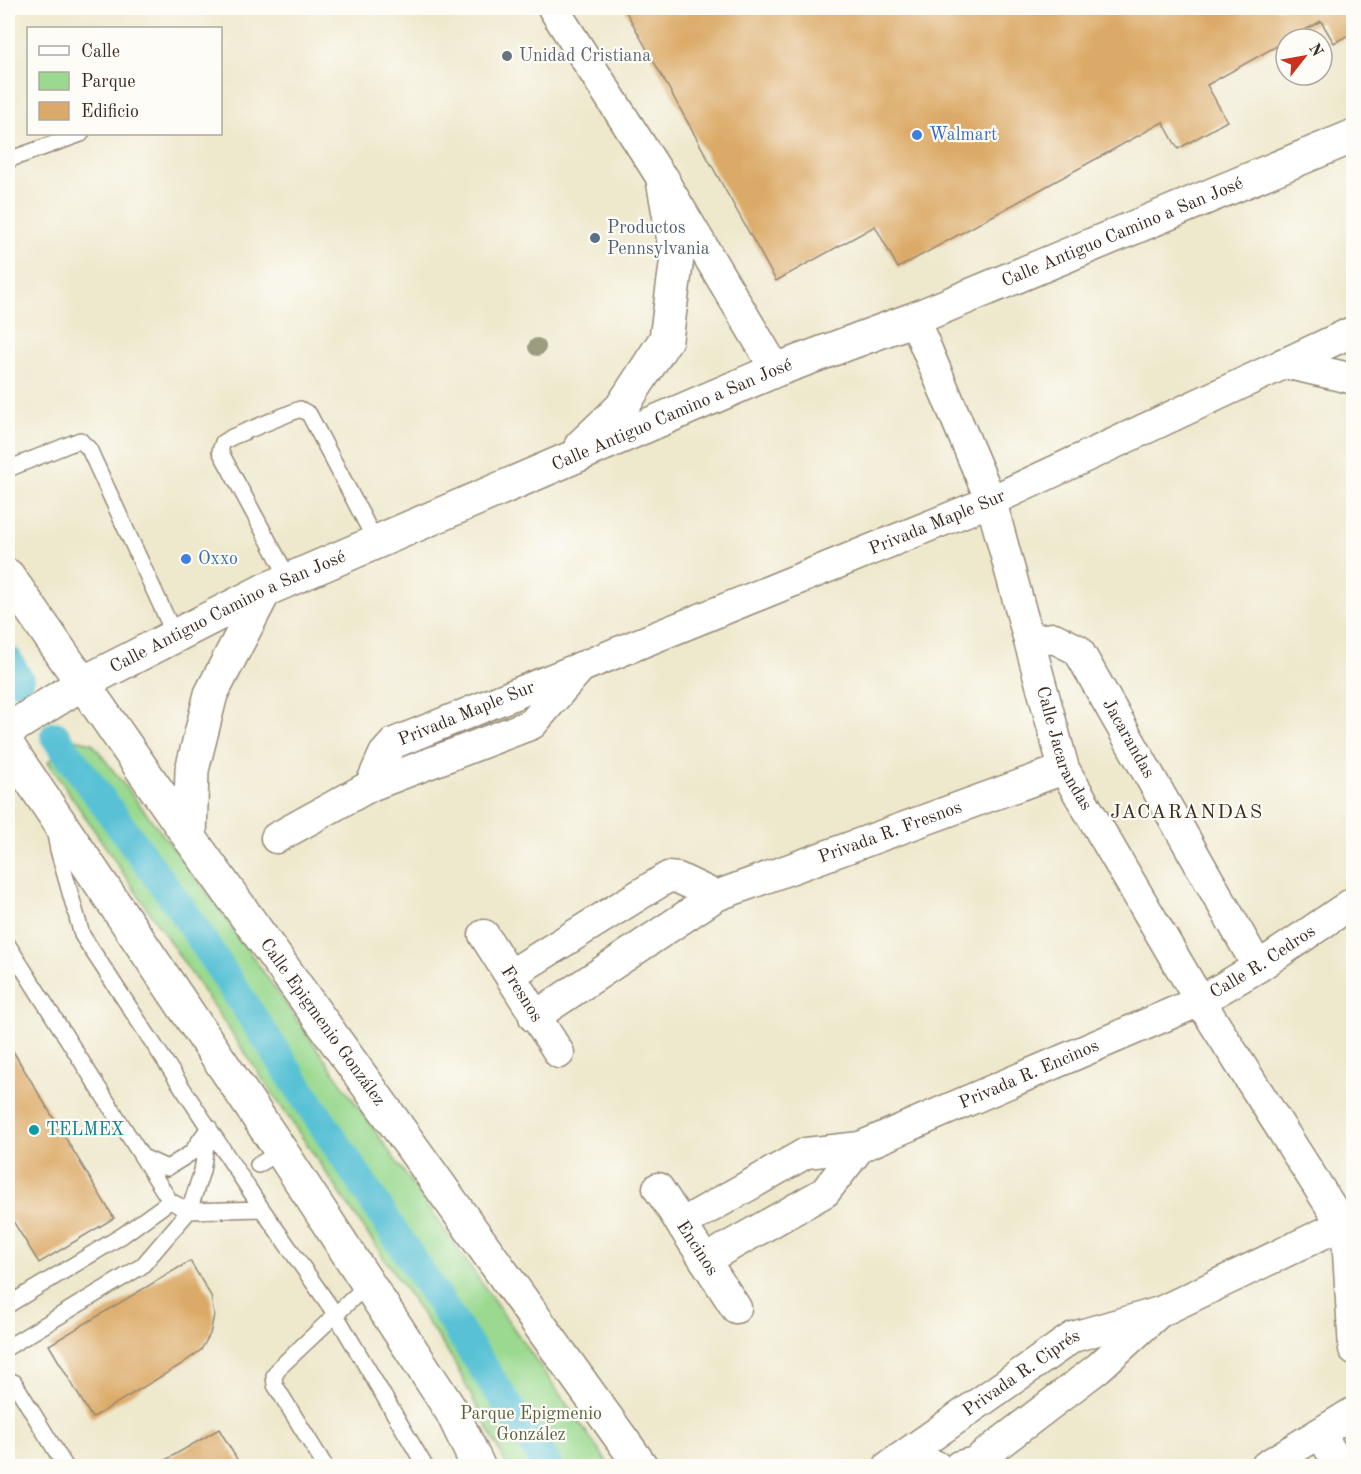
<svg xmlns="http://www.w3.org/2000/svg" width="1361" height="1474" viewBox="0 0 1361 1474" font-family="'Old Standard TT',serif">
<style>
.green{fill:#9ad98f;stroke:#6a8256;stroke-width:1.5}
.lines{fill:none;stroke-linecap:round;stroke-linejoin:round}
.canal{stroke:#58c1d5;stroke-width:30}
.building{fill:#dcaa68}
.lane-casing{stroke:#948975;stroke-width:18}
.street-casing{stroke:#948975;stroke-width:33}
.secondary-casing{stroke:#948975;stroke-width:36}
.lane{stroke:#fff;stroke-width:15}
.street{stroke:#fff;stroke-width:30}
.secondary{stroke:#fff;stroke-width:33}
.tree{fill:#9c9d7f}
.worship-dot{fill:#6b7280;stroke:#fdfcf7;stroke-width:2}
.shop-dot{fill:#3f7fe0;stroke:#fdfcf7;stroke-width:2}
.service-dot{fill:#5c6f8a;stroke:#fdfcf7;stroke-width:2}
.culture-dot{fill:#0f9aa8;stroke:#fdfcf7;stroke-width:2}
.labels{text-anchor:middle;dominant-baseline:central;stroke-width:4.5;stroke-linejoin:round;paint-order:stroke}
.worship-label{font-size:18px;fill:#5b616d;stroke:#fdfcf7;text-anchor:start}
.shop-label{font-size:18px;fill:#366cbe;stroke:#fdfcf7;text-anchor:start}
.service-label{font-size:18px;fill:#4e5e75;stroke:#fdfcf7;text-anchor:start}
.street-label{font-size:18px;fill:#3b2a1e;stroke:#fdfcf7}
.culture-label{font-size:18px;fill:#0d838f;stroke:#fdfcf7;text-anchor:start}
.park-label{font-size:18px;fill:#585f40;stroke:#fdfcf7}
.neighbourhood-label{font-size:20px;letter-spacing:1.5px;fill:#3b2a1e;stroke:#fdfcf7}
</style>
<rect width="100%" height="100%" fill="#fdfcf7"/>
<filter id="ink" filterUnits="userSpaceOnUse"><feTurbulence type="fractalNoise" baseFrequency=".0167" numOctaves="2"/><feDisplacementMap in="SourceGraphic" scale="12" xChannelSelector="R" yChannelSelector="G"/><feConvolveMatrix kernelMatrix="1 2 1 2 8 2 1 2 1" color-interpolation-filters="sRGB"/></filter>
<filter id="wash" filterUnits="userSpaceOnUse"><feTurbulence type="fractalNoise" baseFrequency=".008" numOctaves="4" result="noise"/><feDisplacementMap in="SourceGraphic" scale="24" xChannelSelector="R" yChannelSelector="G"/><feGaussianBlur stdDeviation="1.35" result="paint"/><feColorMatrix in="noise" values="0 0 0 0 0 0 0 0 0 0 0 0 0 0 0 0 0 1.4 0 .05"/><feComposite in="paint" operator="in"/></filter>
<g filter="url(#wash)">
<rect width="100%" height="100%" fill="#eee8cc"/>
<path class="green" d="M74,739l18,4 118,153 400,570h-103l-54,-106 -405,-598z"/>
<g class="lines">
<path class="canal" d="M8,661l11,19
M55,736l127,174 366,556"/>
</g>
<g id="blocks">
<path class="building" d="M624,8h730v24l-20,11 -13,-22 -114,64 20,36 -49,28 -15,-27 -265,146 -23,-42 -99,55z
M8,1043l106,175 -75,45 -26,-42 -5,3z
M190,1261l21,35 3,19 -4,19 -9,16 -19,14 -90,54 -43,-73z
M219,1429l22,37h-86z"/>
</g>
</g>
<g filter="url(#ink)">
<use href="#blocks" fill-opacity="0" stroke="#948975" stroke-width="1.5"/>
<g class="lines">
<g class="lane-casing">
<path id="lane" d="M8,160l73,-26
M8,469l72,-29 9,9 86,187
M289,579l-69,-128 3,-9 9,-5 68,-28 9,5 67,128
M54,829l4,21 24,85 180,274 74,106 89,151
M8,945l162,256 19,10 73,-2
M145,1158l22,10 24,-15 16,-23
M258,1165l23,-14
M8,1305l115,-70 47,-34
M8,1347l134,-81 47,-55 13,-40 7,-44
M8,1386l6,-4 51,84
M325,1466l-50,-81 -1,-9 6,-9 88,-83"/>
</g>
<g class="street-casing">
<g id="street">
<path d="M553,8l110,172 113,190"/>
<path id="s1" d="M914,319l77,182 73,268 136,232 154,242"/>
<path d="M1284,363l70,16"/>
<path id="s2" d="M1029,641l25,-3 24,12 180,317"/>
<path id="s3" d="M370,786l14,-32 10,-11 597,-242 363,-170"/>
<path d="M276,838l94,-52 162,-62 49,-57"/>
<path id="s4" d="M484,935l75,118"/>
<path d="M510,975l158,-98 10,1 38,18"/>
<path id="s5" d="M534,1017l182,-121 348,-127"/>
<path id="s6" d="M658,1188l78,120"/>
<path id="s7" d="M681,1224l125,-71 54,-6 340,-146 58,-34 96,-65"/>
<path d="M1347,1236l7,113"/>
<path d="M705,1260l120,-68 35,-45"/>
<path d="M1320,1433l20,33"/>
<path d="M897,1462l39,4"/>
<path id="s8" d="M889,1466l184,-129 87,-25 181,-87"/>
<path d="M959,1466l16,-4 123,-94 57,-52"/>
<path d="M1266,1466l88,-54"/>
</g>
</g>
<g class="secondary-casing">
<g id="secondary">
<path d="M581,446l40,-38 45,-69 11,-81 -14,-78"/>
<path id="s9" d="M8,576l182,262 451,628"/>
<path id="s10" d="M8,730l73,-46 184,-94 511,-220 138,-51 440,-183"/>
<path d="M8,746l273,405 171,261 26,54"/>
<path d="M190,838l2,-68 19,-76 54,-104"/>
</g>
</g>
<use href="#lane" class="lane"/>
<use href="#street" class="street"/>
<use href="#secondary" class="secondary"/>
</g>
<circle class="tree" cx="537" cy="347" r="9"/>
</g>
<circle class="worship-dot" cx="507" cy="56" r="6"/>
<g class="shop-dot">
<circle cx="917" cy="135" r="6"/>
<circle cx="186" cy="559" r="6"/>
</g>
<circle class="service-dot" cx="595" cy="238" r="6"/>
<circle class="culture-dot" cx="34" cy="1130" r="6"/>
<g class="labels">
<g class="worship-label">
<text x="519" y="56">Unidad Cristiana</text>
</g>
<g class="shop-label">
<text x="929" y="135">Walmart</text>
<text x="198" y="559">Oxxo</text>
</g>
<g class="service-label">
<text x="607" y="228">Productos<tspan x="607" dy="21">Pennsylvania</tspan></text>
</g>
<g class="street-label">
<text stroke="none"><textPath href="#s10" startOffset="1222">Calle Antiguo Camino a San José</textPath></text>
<text stroke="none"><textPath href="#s10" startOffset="736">Calle Antiguo Camino a San José</textPath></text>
<text stroke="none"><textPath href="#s3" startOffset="636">Privada Maple Sur</textPath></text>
<text stroke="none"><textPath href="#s10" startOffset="250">Calle Antiguo Camino a San José</textPath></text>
<text stroke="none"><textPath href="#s3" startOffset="128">Privada Maple Sur</textPath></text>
<text stroke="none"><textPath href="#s2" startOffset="154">Jacarandas</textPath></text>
<text stroke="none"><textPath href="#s1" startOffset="456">Calle Jacarandas</textPath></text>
<text stroke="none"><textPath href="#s5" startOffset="404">Privada R. Fresnos</textPath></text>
<text stroke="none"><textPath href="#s7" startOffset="642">Calle R. Cedros</textPath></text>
<text stroke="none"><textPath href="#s4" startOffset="70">Fresnos</textPath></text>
<text stroke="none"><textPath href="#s9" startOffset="546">Calle Epigmenio González</textPath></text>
<text stroke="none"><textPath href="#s7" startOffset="382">Privada R. Encinos</textPath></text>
<text stroke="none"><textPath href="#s6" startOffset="72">Encinos</textPath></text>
<text stroke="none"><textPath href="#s8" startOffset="162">Privada R. Ciprés</textPath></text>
</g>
<g class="culture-label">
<text x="46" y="1130">TELMEX</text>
</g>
<g class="park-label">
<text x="531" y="1414">Parque Epigmenio<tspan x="531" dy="21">González</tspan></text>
</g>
<g class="neighbourhood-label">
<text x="1187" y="813">JACARANDAS</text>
</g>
</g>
<rect width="1361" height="1474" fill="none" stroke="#fdfcf7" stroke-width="30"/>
<rect x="27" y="27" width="195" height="108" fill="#fdfcf7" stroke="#afa8a0" stroke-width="1.5"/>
<rect x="39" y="46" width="30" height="9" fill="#ffffff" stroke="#afa8a0" stroke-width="1.5"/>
<text x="81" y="57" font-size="18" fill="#3b2a1e">Calle</text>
<rect x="39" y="72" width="30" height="18" fill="#9ad98f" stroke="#afa8a0" stroke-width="1.5"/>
<text x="81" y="87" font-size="18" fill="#3b2a1e">Parque</text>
<rect x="39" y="102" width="30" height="18" fill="#dcaa68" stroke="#afa8a0" stroke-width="1.5"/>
<text x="81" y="117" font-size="18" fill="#3b2a1e">Edificio</text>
<g transform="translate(1304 57) rotate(59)"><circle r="28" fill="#fdfcf7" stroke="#afa8a0" stroke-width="1.5"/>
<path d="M0-4.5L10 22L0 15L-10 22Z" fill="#c8321e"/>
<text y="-9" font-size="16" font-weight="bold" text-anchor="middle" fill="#3b2a1e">N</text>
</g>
</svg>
